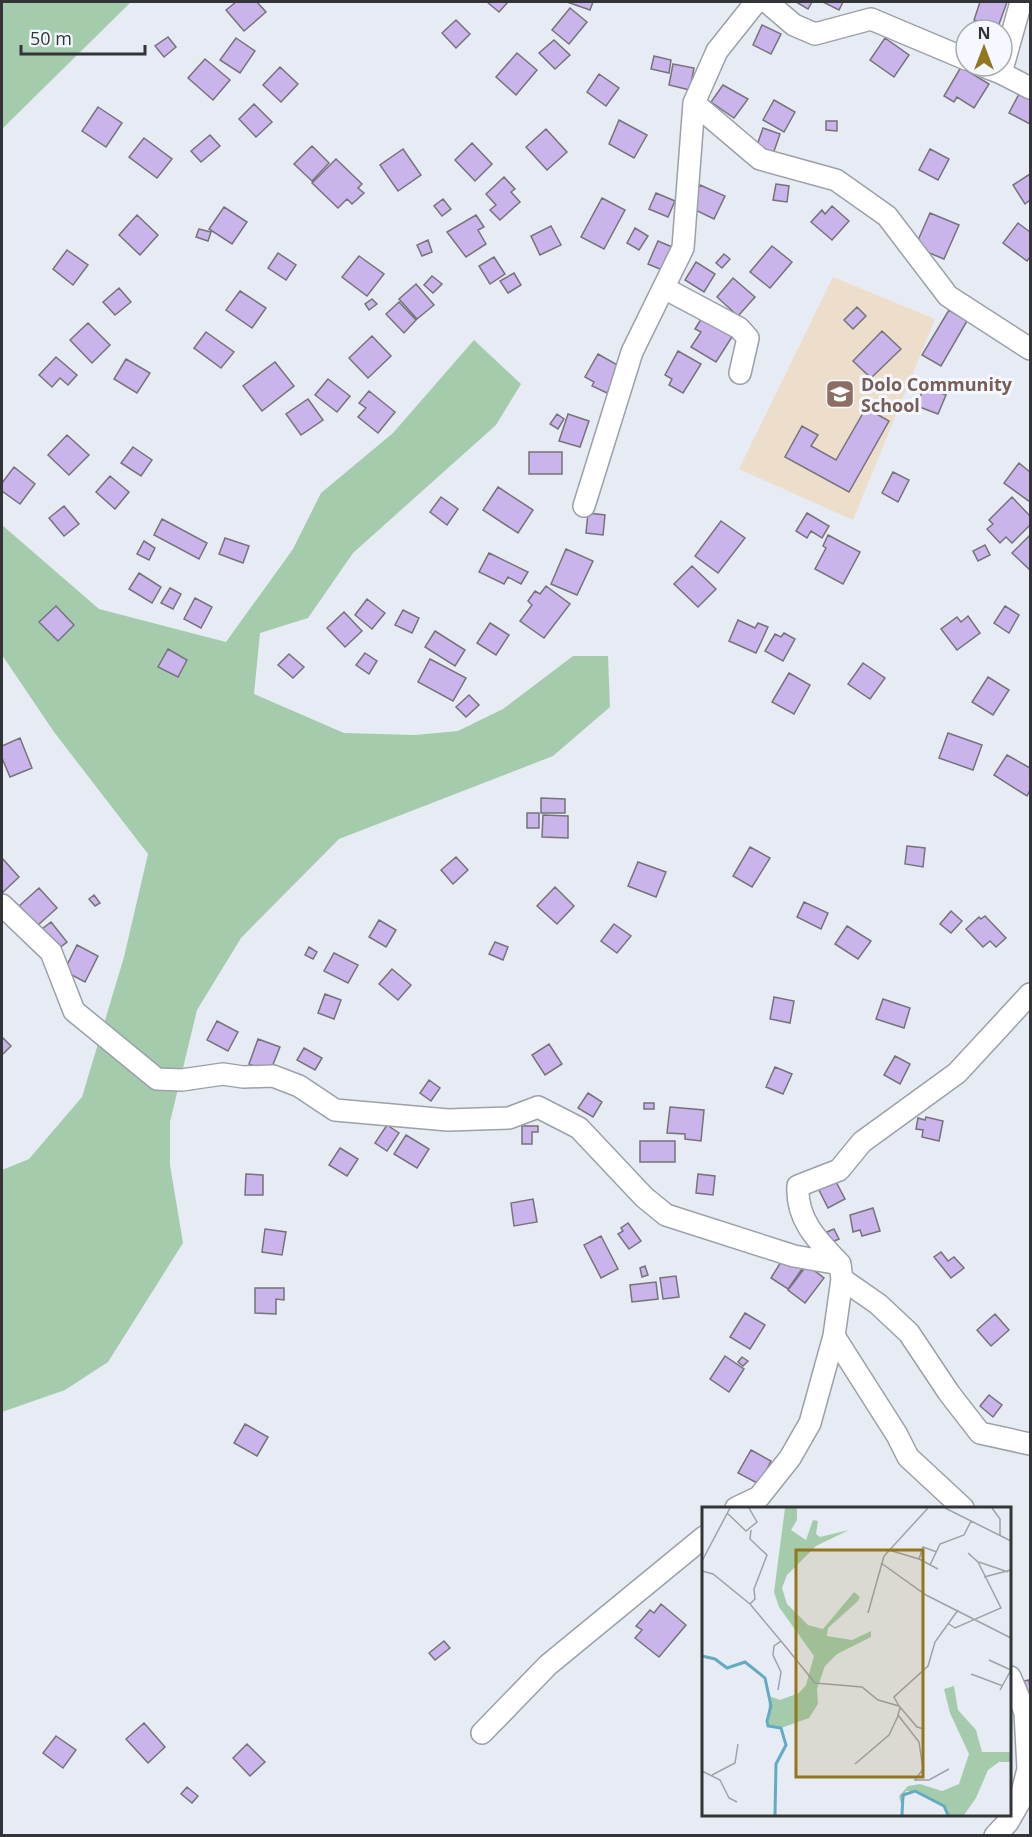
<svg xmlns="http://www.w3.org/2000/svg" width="1032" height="1837" viewBox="0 0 1032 1837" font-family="'Open Sans',sans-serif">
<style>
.education{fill:#eddecc}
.green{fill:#a4ccac}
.building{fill:#cab4ec;stroke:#76737a;stroke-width:1.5}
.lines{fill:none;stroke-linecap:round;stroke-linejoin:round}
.minor-casing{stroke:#9ca0a8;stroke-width:24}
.minor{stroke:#fff;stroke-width:21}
.labels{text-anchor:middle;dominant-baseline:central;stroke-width:6;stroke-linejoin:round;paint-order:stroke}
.education-label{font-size:18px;font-weight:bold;fill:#785e54;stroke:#f5f8ff;text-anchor:start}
.inset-river{fill:none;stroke:#63abc4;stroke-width:3}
.inset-road{fill:none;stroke:#9fa2a8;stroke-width:1.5}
.view{fill:#92771e;fill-opacity:0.15;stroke:#92771e;stroke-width:3}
.inset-edge{fill:none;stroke:#333437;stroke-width:3}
</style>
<rect width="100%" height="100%" fill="#e7ebf3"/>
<path class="education" d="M833,277l102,42 -82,201 -114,-51z"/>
<path class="green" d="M2,2h129l-129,127z
M474,340l47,44 -25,41 -143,128 -45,65 -48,15 -6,61 90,39 71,2 43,-4 45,-22 70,-53h35l2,51 -57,49 -214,83 -98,99 -44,72 -27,112v43l13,78 -75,119 -43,28 -63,22v-242l27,-11 53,-62 42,-140 24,-103 -94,-122 -52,-77v-130l97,84 127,33 67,-93 28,-56 72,-60z"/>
<path class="building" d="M236,2h21l9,10 -22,19 -18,-21z
M487,2h21l-9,10z
M567,2h26l-3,8z
M796,2h16l-4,7z
M823,2h20l-4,8z
M980,2h27l-9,25 -24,-7z
M570,8l17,14 -18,22 -17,-14z
M456,20l14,14 -14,14 -14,-15z
M762,25l19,9 -10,20 -18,-9z
M168,37l8,10 -12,10 -9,-11z
M236,38l19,13 -15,22 -20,-13z
M885,38l24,17 -15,22 -24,-17z
M554,40l16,15 -15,14 -16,-16z
M517,53l20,17 -21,25 -20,-18z
M654,56l17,4 -2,13 -18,-4z
M205,59l25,21 -17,20 -25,-22z
M673,64l21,4 -4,22 -21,-5z
M280,67l18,17 -17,18 -18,-17z
M961,67l28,17 -15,24 -17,-11 -3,5 -10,-6z
M599,74l20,14 -13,18 -19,-14z
M723,85l25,14 -14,19 -23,-16z
M1020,92l10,5v27l-21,-11z
M774,100l21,12 -11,20 -21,-12z
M254,104l18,18 -16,15 -17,-18z
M98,107l24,16 -16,24 -24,-16z
M619,120l28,15 -13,23 -25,-14z
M826,121h11v10l-11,-1z
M763,128l17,6 -8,23 -17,-6z
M546,129l21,23 -20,18 -21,-23z
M210,135l10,11 -19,16 -10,-11z
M144,138l28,21 -15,19 -28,-21z
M472,143l20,21 -17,17 -20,-21z
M312,146l17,17 -17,18 -18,-17z
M403,149l18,26 -23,16 -18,-26z
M930,149l19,10 -11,21 -19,-10z
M336,159l26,25 -4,4 6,5 -12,11 -5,-5 -9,9 -26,-25z
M1030,174v26l-5,4 -12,-19z
M504,177l11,12 -4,3 9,10 -20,18 -10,-10 6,-5 -10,-11z
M776,184l13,2 -2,16 -14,-2z
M700,185l25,11 -11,23 -25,-12z
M656,193l19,8 -7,16 -19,-8z
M602,198l23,12 -21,39 -23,-12z
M443,199l8,10 -9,7 -8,-10z
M832,206l17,15 -17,19 -21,-18 11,-12 3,4z
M224,207l23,15 -15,22 -23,-15z
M930,213l29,12 -15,34 -29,-12z
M137,215l21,20 -18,20 -21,-20z
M476,215l8,12 -6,3 8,14 -20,13 -19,-25z
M1018,223l12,9v25l-3,4 -24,-18z
M551,226l10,19 -21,10 -9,-19z
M635,228l13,8 -9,14 -12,-7z
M199,229l12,3 -3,9 -12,-4z
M428,240l4,12 -10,4 -5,-11z
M658,241l19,8 -10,23 -19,-8z
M772,246l20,16 -22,26 -20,-16z
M67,250l21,15 -15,20 -20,-16z
M278,253l18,12 -10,15 -18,-12z
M724,254l6,5 -8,9 -6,-5z
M359,256l25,18 -17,22 -25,-19z
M494,257l11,17 -15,10 -11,-18z
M696,262l19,12 -11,18 -19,-12z
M514,273l7,12 -13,8 -8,-12z
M432,276l10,8 -9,9 -9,-8z
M733,278l22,19 -17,19 -21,-19z
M416,284l18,21 -17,14 -18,-20z
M119,288l12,14 -16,13 -12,-13z
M240,291l26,17 -14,20 -26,-18z
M372,299l5,5 -8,6 -4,-6z
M399,302l17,18 -12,13 -18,-19z
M857,307l9,9 -13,13 -9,-9z
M949,310l18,11 -26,45 -19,-11z
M703,316l34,13 -21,33 -25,-15 10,-15 -6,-3z
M88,323l22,22 -18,18 -22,-23z
M882,331l19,18 -30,29 -18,-17z
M206,332l28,20 -13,16 -27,-20z
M372,336l19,20 -23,22 -19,-20z
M678,351l23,13 -18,29 -14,-8 3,-6 -7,-4z
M598,354l23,13 -14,26 -15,-7 2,-4 -9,-5z
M56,357l21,18 -9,10 -8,-7 -8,9 -13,-12z
M126,359l24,14 -13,20 -23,-14z
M275,362l19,24 -32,25 -19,-25z
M328,379l22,17 -13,16 -22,-17z
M924,386l22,9 -8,19 -21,-8z
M369,391l26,21 -17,21 -20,-16 8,-9 -7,-5z
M308,399l15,21 -22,15 -15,-21z
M866,408l23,13 -40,71 -64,-35 17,-31 16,9 -7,11 25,14z
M557,414l7,5 -6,10 -8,-5z
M568,414l21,7 -9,26 -21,-6z
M67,435l22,20 -20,20 -21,-20z
M133,447l19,13 -11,16 -20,-13z
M529,452h33v22h-33z
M1019,463l11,9v30l-26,-19z
M14,467l21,17 -15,20 -18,-13v-8z
M893,472l16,8 -11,22 -16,-9z
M110,476l19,16 -14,17 -19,-17z
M498,487l35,23 -15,23 -35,-23z
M441,497l17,12 -11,16 -17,-13z
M1012,497l18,19v9l-18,18 -6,-6 -6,6 -13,-14 6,-5 -4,-4z
M64,506l15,18 -15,12 -15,-18z
M588,513l17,2 -2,20 -17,-2z
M807,513l22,13 -7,12 -11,-7 -4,7 -11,-7z
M162,519l45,24 -8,16 -45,-24z
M721,521l24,17 -27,35 -23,-17z
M828,535l32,17 -17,32 -28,-15 11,-21 -3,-2z
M1030,535v35l-18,-17z
M225,538l24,8 -6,17 -24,-9z
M144,541l11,7 -6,12 -12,-6z
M985,545l5,10 -12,6 -5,-10z
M566,549l27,12 -16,34 -26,-11z
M489,553l39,19 -7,12 -13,-7 -4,7 -25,-12z
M692,566l24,23 -18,18 -24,-23z
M139,573l22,14 -9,16 -23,-14z
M546,586l24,18 -26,34 -24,-17 12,-16 -4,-4 7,-10 5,3z
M170,588l11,6 -8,15 -12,-6z
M195,598l17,9 -11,21 -17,-9z
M367,599l18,14 -13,16 -17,-14z
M56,606l18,19 -16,16 -19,-19z
M1005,606l14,9 -10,18 -15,-10z
M403,610l16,8 -7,15 -17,-8z
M344,612l18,19 -17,16 -18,-19z
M968,616l12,17 -23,17 -16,-21 16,-12 4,5z
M738,620l17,8 3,-5 10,4 -12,26 -27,-12z
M490,623l19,12 -13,20 -19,-12z
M435,631l30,19 -10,16 -30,-19z
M784,633l11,6 -12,22 -18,-10 10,-17 6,3z
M168,649l19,11 -9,17 -20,-10z
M365,653l12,8 -8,13 -13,-9z
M289,654l15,13 -11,11 -15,-13z
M430,659l36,19 -13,23 -35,-19z
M863,663l22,15 -15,21 -22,-15z
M789,673l21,12 -16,29 -22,-12z
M988,677l21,13 -16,25 -21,-13z
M469,695l10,10 -13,12 -10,-10z
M948,733l34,12 -9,25 -34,-12z
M20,738l12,30 -22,9 -8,-19v-12z
M1007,755l23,13v22l-3,6 -33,-21z
M541,798l24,1v14h-24z
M527,813h12v15h-12z
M543,815l25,1v22l-26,-1z
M907,846l18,2 -2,19 -18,-3z
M750,847l20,11 -18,29 -19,-11z
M456,857l12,13 -15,14 -12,-14z
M2,858l17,19 -17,16z
M638,862l28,10 -10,25 -28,-11z
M555,887l19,19 -17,18 -20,-18z
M39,888l18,20 -20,18 -18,-20z
M94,895l6,8 -5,3 -6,-7z
M804,902l24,11 -7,16 -24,-12z
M951,911l11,10 -11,12 -11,-9z
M985,916l21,22 -10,9 -6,-6 -7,6 -17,-18 13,-12 2,2z
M379,920l17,10 -10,17 -17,-10z
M51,922l16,20 -18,14 -16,-20z
M614,924l17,12 -14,17 -16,-12z
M847,926l24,15 -13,18 -23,-15z
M495,942l13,5 -5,13 -14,-6z
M77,945l21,11 -13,26 -21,-11z
M309,947l8,5 -4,7 -8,-4z
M334,953l24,12 -10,18 -24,-12z
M392,969l19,16 -13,15 -19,-16z
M325,994l16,6 -7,19 -16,-6z
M774,997l20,4 -4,22 -20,-4z
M883,999l27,9 -6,20 -28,-9z
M217,1021l21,11 -10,19 -21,-11z
M2,1037l9,9 -9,9z
M258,1039l22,8 -10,25 -21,-8z
M549,1044l13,20 -17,11 -13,-20z
M304,1048l18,10 -7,12 -18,-10z
M895,1056l15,8 -10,20 -16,-9z
M775,1067l17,7 -9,20 -17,-7z
M429,1080l11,8 -9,13 -11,-8z
M588,1093l14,9 -9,15 -15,-9z
M644,1103h10v6h-10z
M670,1107l34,3 -3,31 -16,-2v-5l-18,-1z
M926,1117l17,4 -4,20 -17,-4 1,-7 -7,-1 2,-11 7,2z
M387,1125l12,8 -12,18 -12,-8z
M522,1126h16v6h-6v12h-10z
M406,1135l23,14 -12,19 -23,-14z
M640,1141h35v21h-35z
M340,1148l18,11 -11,17 -18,-11z
M246,1174l17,1v20h-18z
M698,1174l17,2 -2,19 -17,-2z
M834,1178l11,21 -17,9 -11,-22z
M533,1199l4,23 -23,4 -3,-23z
M873,1208l7,23 -18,5 -2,-6 -7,2 -3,-17z
M628,1223l13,18 -12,8 -11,-15 5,-3 -2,-3z
M265,1229l21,3 -4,23 -20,-3z
M834,1229l5,10 -7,3 -5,-10z
M601,1236l17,33 -17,9 -17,-33z
M941,1252l7,9 6,-4 10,11 -13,10 -17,-21z
M784,1257l18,12 -14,20 -17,-11z
M807,1265l17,13 -19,25 -17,-13z
M645,1266l3,9 -6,2 -2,-9z
M676,1276l3,21 -16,2 -3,-21z
M656,1282l2,17 -26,3 -2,-17z
M255,1288h29v12l-8,-1v15l-21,-1z
M745,1313l20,12 -15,24 -20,-12z
M995,1314l14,16 -18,16 -14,-16z
M725,1356l19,13 -15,23 -19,-13z
M742,1357l6,4 -5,5 -5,-4z
M989,1395l13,10 -9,12 -13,-11z
M245,1424l23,13 -11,19 -23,-13z
M751,1450l20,11 -12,23 -21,-11z
M661,1604l25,21 -27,32 -24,-19 7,-8 -6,-4 14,-16 4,3z
M444,1641l6,7 -15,12 -6,-7z
M1029,1680l1,8v11l-11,-17z
M144,1723l21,24 -17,16 -22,-24z
M56,1736l20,14 -13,18 -20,-15z
M247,1744l18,18 -15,14 -17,-18z
M187,1787l11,9 -6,7 -11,-9z"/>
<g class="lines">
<g class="minor-casing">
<path id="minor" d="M767,2l27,23 21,9 56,-15 95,40
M983,66l18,7 20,-71
M1001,73l29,15
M694,103l66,56 76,21 51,36 61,80 82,53
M664,288l75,40 9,10 -8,35
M584,506l48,-154 51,-104 11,-145 23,-52 39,-49
M2,905l49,47 23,59 83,68 25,1 41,-6 20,3 30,-1 26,10 36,24 113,10 61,-2 29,-11 41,21 65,69 22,18 128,41 46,8 2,15 36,25 31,29 40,60 31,40 50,11
M840,1264c-22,-23 -44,-44 -42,-78l41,-16 23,-28 95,-69 73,-79
M842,1279l-8,57 63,99 11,22 55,51
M736,1508l23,-11 31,-39 20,-35 24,-87
M482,1733l66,-68 156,-128
M995,1836l13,-14 12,-21 8,-32 -3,-57 -15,-35"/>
</g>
<use href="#minor" class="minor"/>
</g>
<defs>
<g id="school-square" transform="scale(1.5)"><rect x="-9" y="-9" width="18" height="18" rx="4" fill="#8d6e63" stroke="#f5f8ff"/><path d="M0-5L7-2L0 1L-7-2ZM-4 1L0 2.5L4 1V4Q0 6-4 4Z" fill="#fff"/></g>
</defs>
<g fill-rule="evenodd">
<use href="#school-square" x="840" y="394"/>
</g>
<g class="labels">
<g class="education-label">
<text x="861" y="384">Dolo Community<tspan x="861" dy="21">School</tspan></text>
</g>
</g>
<g transform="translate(702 1507)">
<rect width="309" height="309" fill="#e7ebf3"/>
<path d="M83,1h12v12l-6,10 15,10 7,-20 5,1 -2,13 4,3 29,-7 -33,16 -29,29 -5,13 5,16 21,21 15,4 31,-37 6,5 -3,5 -29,26 -1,8 25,4 19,-9v6l-34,17 -12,12 -8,23 1,15 -9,14 -28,10 -13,-2 1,-30 11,4 19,-7 7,-8 8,-29 -35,-49 -5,-15zM252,179l4,24 18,20 6,22h29v10h-12l-11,8 -12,28 -12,17h-16l-4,-9 -30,-15h-8l-4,17 -3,-12 9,-10 12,-2 22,7 17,-7 10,-30 -19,-41 -6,-24z" fill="#a4ccac"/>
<path class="inset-river" d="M0,149l13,3 12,9 18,-6 20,16 6,28 -4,15 1,5 13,2 5,17 -10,19 -1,51M200,308l1,-20 12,-4 29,15 4,9"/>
<path class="inset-road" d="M243,1l66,33M290,1l8,11v17M25,6l19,18 11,-9 -8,-14M187,43l30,9 4,-12 14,5M217,52l19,10M0,54l28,-53M277,55l29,10M179,56l45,32 85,43M228,58l10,-21 24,-9 7,-14M0,64l11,3 37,30 31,37 -7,5 -1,9 8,17 -3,18M282,70l27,-7M48,97l5,-5 -1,-10 13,-34 -17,-16 1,-9M166,106l16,-57 44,-48M247,117l6,4 46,-20 -23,-46 -10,-9M79,134l34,42 47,4 16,13 21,6 18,21 7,2M287,153l22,10M269,167l32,12M298,183l11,-20M197,199l-5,-9 34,-31 7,-24 23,-32M198,201l-2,7 21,27 4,27 -8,11h14l20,-11M153,257l34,-29 9,-19M0,264l18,9 9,18 8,4M10,268l23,-12 3,-19"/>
<path class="view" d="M94,43h127v227h-127z"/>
<rect width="309" height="309" class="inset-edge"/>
</g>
<rect width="1032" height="1837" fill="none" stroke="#333437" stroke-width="6"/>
<g transform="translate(984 48)"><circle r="28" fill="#f5f8ff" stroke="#a7aaaf" stroke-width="1.5"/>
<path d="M0-4.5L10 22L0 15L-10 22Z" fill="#92771e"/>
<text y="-9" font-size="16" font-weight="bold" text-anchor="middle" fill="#333437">N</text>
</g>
<path d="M21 45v9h124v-9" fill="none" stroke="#333437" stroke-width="3"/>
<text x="30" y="45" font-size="18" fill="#333437" stroke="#f5f8ff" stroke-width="4.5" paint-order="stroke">50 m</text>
</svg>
